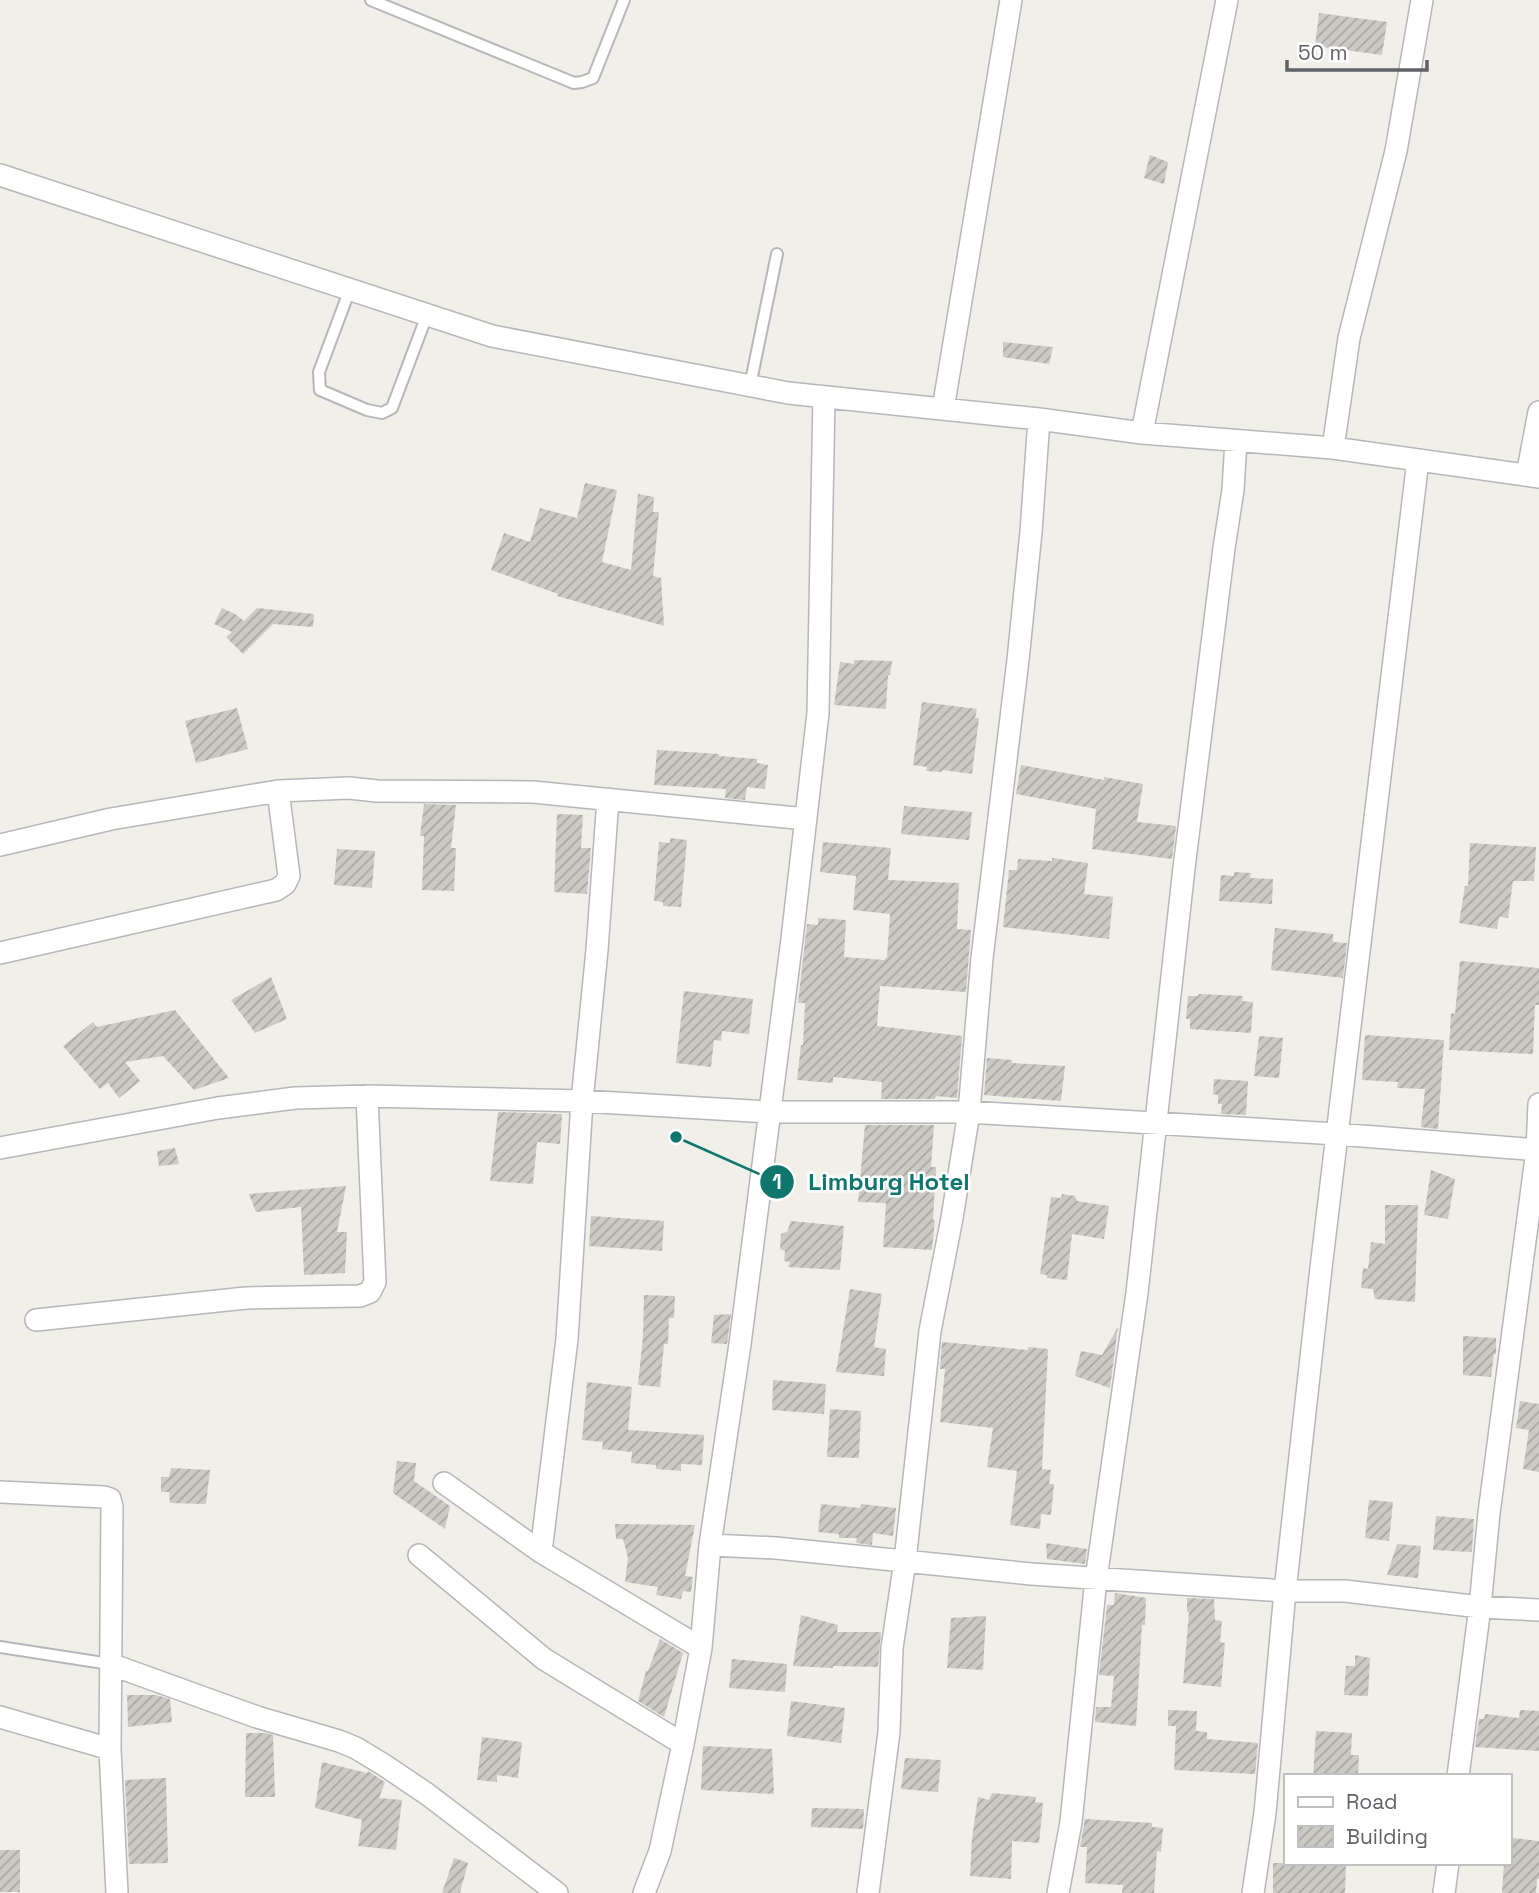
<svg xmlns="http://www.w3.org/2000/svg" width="1539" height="1893" viewBox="0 0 1539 1893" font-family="'Space Grotesk',sans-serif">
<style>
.building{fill:url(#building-hatch)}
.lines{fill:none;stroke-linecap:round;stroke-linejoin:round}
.lane-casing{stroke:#b5b7bb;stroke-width:14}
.street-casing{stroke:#b5b7bb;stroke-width:24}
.lane{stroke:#fff;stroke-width:10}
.street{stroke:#fff;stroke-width:21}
.leader{fill:none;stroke:#0f766e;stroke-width:2.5}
.callout-dot{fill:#0f766e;stroke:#fff;stroke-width:2.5}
.mark-label{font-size:21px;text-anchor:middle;font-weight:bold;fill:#fff}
.callout-label{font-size:24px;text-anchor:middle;font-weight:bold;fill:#0f766e;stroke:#fff;stroke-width:5;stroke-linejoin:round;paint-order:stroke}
</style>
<defs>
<pattern id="building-hatch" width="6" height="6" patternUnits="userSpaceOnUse" patternTransform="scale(1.75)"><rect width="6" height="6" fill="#cccac5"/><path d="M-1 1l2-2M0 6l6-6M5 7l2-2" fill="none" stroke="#a9a7a4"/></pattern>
</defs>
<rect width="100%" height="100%" fill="#f0efe8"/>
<path class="building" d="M1319,13l68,9 -5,33 -67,-9z
M1150,155l18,7 -4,22 -20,-6z
M1003,342l50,5 -4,17 -46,-7z
M585,483l32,7 -15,72 29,8 7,-76 16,3 -1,15h6l-6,64 8,2 3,48 -107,-30 1,-2 -67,-24 13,-37 26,9 10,-34 37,10z
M222,608l13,6 9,7 13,-13 57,6 -1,13 -40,-3 -30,30 -17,-17 6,-5 -18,-8z
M854,660l38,1 -2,14h-2l-2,34 -52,-4 6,-43 14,2z
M922,702l55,7 -2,9h4l-7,56 -29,-4 -2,2 -15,-1 1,-4 -14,-2z
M237,708l11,41 -52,14 -11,-42z
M657,750l62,4v2l38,3v4l11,2 -3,24 -18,-2 -2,13 -20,-2 1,-9 -72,-4z
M1021,765l83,15v-3l39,7 -6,38 39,4 -4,33 -80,-10 4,-40 -80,-15z
M424,804l32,1 -5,43h5l-2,43 -32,-1 2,-54h-4z
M904,806l68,6 -3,28 -68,-6z
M557,814l26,1 -2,33h10l-4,46 -33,-2z
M670,838l17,2 -6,67 -18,-1v-4l-9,-1 5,-59 11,1z
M823,842l68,6 -3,32 71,3 -2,46 14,1 -5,62 -86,-6 -3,40 85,10 -5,62 -21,-2 -1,3h-54l1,-17 -49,-5v6l-36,-3 4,-35h2l2,-42h-7l9,-79 11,1v-7l28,2 -2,37 41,3v-2h2l3,-44 -37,-4 3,-34 -36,-4z
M1470,843l66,4 -2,34h-21l-5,37 -9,-1 -2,12 -38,-6 6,-37h3z
M337,849l38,2 -3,37 -38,-3z
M1052,858l36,5 -4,31 29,3 -4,42 -106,-12 6,-57h8l1,-11 34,2z
M1234,872l17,1 -1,5 23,1 -1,25 -53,-3 2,-26 13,1z
M1275,928l58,6v8l14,1 -4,35 -72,-8z
M1460,961l79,7v37h-4l-2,49 -84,-4 2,-37 4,1z
M271,977l16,42 -32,14 -24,-33z
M684,991l69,8 -4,35 -27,-3 -1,10 -7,-1 -3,27 -35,-4z
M1199,994l44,2 -1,5 11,1 -2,31 -61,-4v-10h-4l2,-23h10z
M175,1010l54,68 -35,12 -31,-34 -38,6 15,19 -21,17 -11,-15 -8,6 -37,-43 30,-24 4,5z
M1365,1035l79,5 -6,89 -17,-2 4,-38 -28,-1 1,-6 -36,-2z
M1259,1036l24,2 -4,40 -25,-2z
M987,1058l25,2v3l53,3 -4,35 -77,-6z
M1214,1079l34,2 -2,34 -25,-1 1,-10h-4v-9l-5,-1z
M498,1112l64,2 -2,30 -23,-2 -4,42 -43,-3z
M865,1125h69l-3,42h5l-3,53h2l-3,30 -49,-3 3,-44 -28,-1z
M175,1148l4,16 -20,2 -2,-15z
M1431,1170l24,9 -7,40 -24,-4z
M346,1186l-9,46h10l-2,41 -41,2 -3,-68 -45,5 -7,-18z
M1062,1194l13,2 2,5 32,5 -5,33 -32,-5 -5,46 -20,-2v-3l-7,-1 11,-77 10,1z
M1385,1205h33l-3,97 -40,-3 -2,-10 -12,-1 2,-20 5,1 3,-27 14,2z
M591,1216l73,5 -2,30 -73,-5z
M791,1221l53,5 -4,44 -52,-3 2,-5 -6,-1 1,-10 -5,-2 1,-15 6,-2z
M850,1289l32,5 -8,53 12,2 -2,27 -48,-4z
M644,1295l31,1 -1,22h-5l-1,26h-4l-4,43 -22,-2 5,-49z
M731,1314l-4,30 -16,-1 3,-28z
M1118,1327l-8,61 -35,-12 6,-25 21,4z
M1463,1336l33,2v16h-2l-3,23 -28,-2z
M942,1342l86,8v-3l20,2 -6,120 9,1 -2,14h5l-3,31 -10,-1 -1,15 -30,-4 7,-54 -30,-4 6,-39 -53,-6 5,-53h-5z
M773,1380l53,4 -2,30 -52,-4z
M587,1382l45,5 -4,43 76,5 -2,30 -21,-1v7l-25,-2v-4l-25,-2 1,-11 -30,-3 1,-7 -21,-2z
M1520,1401l19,3v68l-16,-3 6,-39 -13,-2z
M830,1409l31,2 -2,47 -32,-1z
M397,1461l19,2 -2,18 36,25 -5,23 -52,-36z
M171,1468l39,2 -4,34 -36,-1 -1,-11h-8v-15h8z
M1369,1500l24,2 -4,39 -24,-3z
M821,1504l39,4 1,-4 35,4 -3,28 -20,-3 -1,12 -16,-2 1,-5h-18v-4l-21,-2z
M1436,1516l38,3 -2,33 -39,-2z
M615,1524l80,1 -10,51 8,1 -2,15 -8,-1 -2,8 -25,-4 2,-8 -33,-5 3,-24 -5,-19h-7z
M1046,1543l41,6 -2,15 -38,-5z
M1397,1544l24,2 -3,32 -31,-3z
M1115,1593l31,5 -1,27h-3l-6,101 -41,-4 1,-15h15l3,-31 -15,-1 8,-70h7z
M1187,1598l27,1 1,21 7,1 -2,21 5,1 -4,44 -38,-4 6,-71h-2z
M801,1615l37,10 -1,7h44l-3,35 -45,-1v2l-40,-2z
M986,1616l-3,54 -36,-2 4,-50z
M660,1639l23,14 -19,64 -26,-16 8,-30h2z
M1355,1655l15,3 -2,38 -24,-1 2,-29h9z
M732,1659l55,5 -2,28 -56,-4z
M127,1695h29l14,4 2,23 -44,5z
M791,1701l54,7 -4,35 -54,-7z
M1168,1710l29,1 -1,20 11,1v7l51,4 -3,31 -81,-4 2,-44h-8z
M1520,1710l19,1v40l-64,-4 4,-28h5l1,-5 34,4z
M1316,1731l36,2 -1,22h8l-1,21h-45z
M246,1733h19l8,2 2,62h-30z
M482,1737l40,5 -4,36 -21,-3v7l-20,-2z
M703,1746l69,3 2,45 -73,-4z
M905,1758l36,2 -3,32 -37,-3z
M322,1762l45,11 1,-2 17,11 -6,16 23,2 -6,50 -38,-4 4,-26 -47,-12z
M166,1778l2,85 -39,1 -4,-84z
M992,1793l44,4 -1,5 8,1 -4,40 -27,-2 -1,38 -41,-3 2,-38 6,-41 11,3z
M812,1808l52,1 -1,20 -52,-2z
M1085,1819l67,4v4l11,1 -2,24 -4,-1 -3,42h-32l1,-8 -38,-2 2,-36h-7z
M1512,1838l27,3v38h-2l-1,14h-34l2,-30h5z
M0,1850h20v42h-20z
M454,1858l14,5 -8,30h-18z
M1273,1863h73l-1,30h-72z"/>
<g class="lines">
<g class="lane-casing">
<path id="lane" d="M371,0l203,83 8,-1 11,-4 31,-78
M350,289l-31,83 1,18 47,20 15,3 10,-5 35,-93
M750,386l27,-132
M0,1647l110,17"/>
</g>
<g class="street-casing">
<path id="street" d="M0,175l492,161 296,57 251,26 103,14 191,15 206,29
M943,409l68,-409
M1142,433l85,-433
M1333,448l16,-110 47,-187 26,-151
M1527,475l12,-63
M0,845l111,-26 167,-28 71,-3 28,3 156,1 273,27
M0,953l276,-63 9,-6 4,-8 -11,-85
M0,1148l218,-40 77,-10 72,-2 215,5 188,11h199l368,22 202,16
M36,1320l210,-22 114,-2 10,-4 5,-10 -8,-186
M444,1483l97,69 160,96
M0,1492l104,5 6,2 2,8 -2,242 7,144
M710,1545l66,3 255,26 254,17h60l135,16 59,3
M541,1552l26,-213 15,-238 15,-151 11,-151
M419,1555l125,104 139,85
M110,1664l147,53 82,24 17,7 28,17 43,29 130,99
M0,1717l110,32
M1458,1776l22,-169 9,-94 48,-363 2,-46
M644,1893l16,-42 23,-107 18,-96 9,-103 30,-201 52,-405 26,-226 6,-316
M868,1893l21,-161 3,-84 13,-87 25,-230 22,-113 17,-106 13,-154 36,-298 13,-128 8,-113
M1058,1893l13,-71 25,-243 41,-286 47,-425 40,-320 9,-58 3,-49
M1253,1893l12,-80 20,-222 36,-323 97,-808
M1444,1893l4,-30"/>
</g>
<use href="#lane" class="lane"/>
<use href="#street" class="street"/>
</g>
<path class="leader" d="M676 1137L777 1182"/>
<g class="callout-dot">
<circle cx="676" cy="1137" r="7"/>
<circle cx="777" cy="1182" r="18"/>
</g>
<g class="mark-label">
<text x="777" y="1189">1</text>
</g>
<g class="callout-label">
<text x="889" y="1190">Limburg Hotel</text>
</g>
<rect x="1284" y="1774" width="228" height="91" fill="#ffffff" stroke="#bfc0c2" stroke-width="2"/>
<rect x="1298" y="1797" width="35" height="10" fill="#ffffff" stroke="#bfc0c2" stroke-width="2"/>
<text x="1346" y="1809" font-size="21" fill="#5f6267">Road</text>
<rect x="1298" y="1826" width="35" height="21" fill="url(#building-hatch)" stroke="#bfc0c2" stroke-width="2"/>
<text x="1346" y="1844" font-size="21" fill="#5f6267">Building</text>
<path d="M1287 60v10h140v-10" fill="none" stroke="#5f6267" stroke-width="3.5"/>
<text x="1298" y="60" font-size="21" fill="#5f6267" stroke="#ffffff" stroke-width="5" paint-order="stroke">50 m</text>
</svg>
